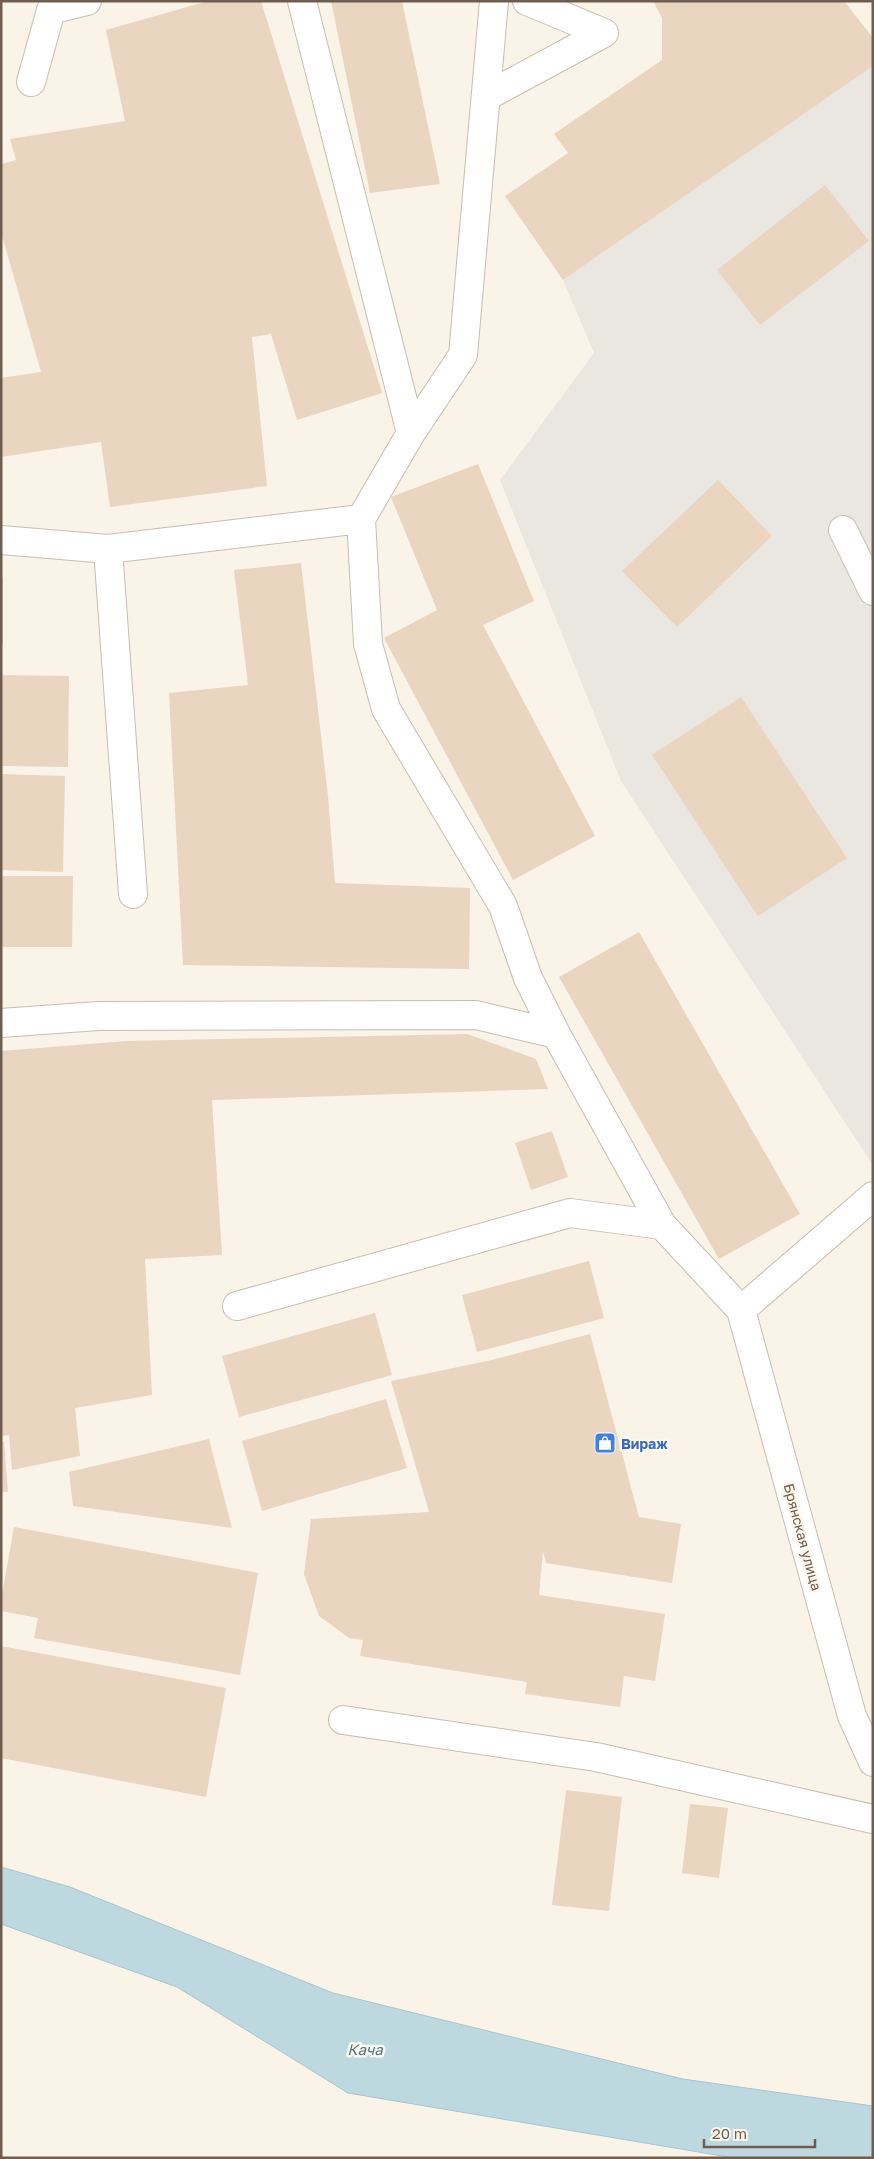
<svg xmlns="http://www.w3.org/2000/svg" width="874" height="2159" viewBox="0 0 874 2159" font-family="'Golos Text',sans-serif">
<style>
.industrial{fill:#eae6e0}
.water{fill:#bed8e0;stroke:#a6c5d0}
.building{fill:#e9d5c0}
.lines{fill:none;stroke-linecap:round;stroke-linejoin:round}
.minor-casing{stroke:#c9bdaf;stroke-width:30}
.minor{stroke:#fff;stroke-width:28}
.labels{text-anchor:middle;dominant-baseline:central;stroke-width:5;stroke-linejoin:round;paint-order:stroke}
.shop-label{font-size:14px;font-weight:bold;fill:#366cbe;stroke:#fcf8ed;text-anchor:start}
.street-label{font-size:14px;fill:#6f5e4f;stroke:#fcf8ed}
.water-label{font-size:15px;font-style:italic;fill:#4f7886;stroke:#fcf8ed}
</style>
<rect width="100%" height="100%" fill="#f9f4e7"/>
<path class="industrial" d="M873,66v1099l-252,-384 -121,-301 94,-127 -31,-73z"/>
<path class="water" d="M1,1867l69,20 263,106 350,86 190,27v52h-139l-386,-65 -171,-106 -176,-63z"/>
<path class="building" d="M208,1h53l121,392 -85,27 -26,-86 -19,3 15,149 -157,21 -9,-65 -100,15v-79l40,-6 -40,-140v-68l15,-4 -6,-21 115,-18 -19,-91z
M331,1h71l38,183 -70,9z
M653,1h191l29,37v28l-310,214 -58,-84 63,-43 -14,-19 108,-74v-42z
M825,185l44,56 -109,84 -43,-55z
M478,464l56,137 -51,24 112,211 -82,44 -129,-242 53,-28 -46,-113z
M718,480l54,56 -95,91 -55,-56z
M301,563l27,233 7,87 135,5 -1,81 -286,-4 -14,-272 79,-8 -14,-115z
M1,578h2v67h-2z
M1,675l68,1 -1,91 -67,-1z
M741,697l106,161 -89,58 -106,-161z
M1,774l64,2 -2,96 -62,-2z
M1,876h72l-1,71h-71z
M639,932l161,282 -81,45 -160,-282z
M467,1034l69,25 12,30 -336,11 10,155 -77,4 7,136 -77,13 5,48 -68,14 -3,-35 -8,1v-385l126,-10z
M552,1131l16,46 -37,13 -16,-47z
M589,1261l15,57 -127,34 -15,-57z
M375,1313l17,62 -153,42 -17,-61z
M590,1334l49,183 42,7 -9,59 -126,-20 -3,-12 -4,44 126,19 -10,67 -31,-5 -4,31 -95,-13 2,-12 -167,-26 3,-16 -14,-2 -30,-22 -15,-42 7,-55 118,-7 -38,-131 101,-21z
M386,1399l21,69 -145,43 -20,-70z
M209,1439l23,89 -159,-22 -4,-34z
M1,1442h3l4,50h-7z
M14,1527l244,46 -18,102 -206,-37 4,-20 -37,-7v-11z
M1,1646l225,42 -20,109 -205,-39z
M566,1790l56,7 -13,114 -57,-6z
M690,1804l38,4 -9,70 -37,-5z"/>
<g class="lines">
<g class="minor-casing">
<path id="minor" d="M302,1l109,432
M31,82l20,-72 36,-9
M487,96l117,-63 -77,-32
M361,519l50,-86 52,-78 31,-354
M843,530l30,61
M1,540l107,9 253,-30 7,125 18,65 117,197 25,72 28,56 106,191
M108,549l25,345
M1,1023l97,-7 378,-1 80,19
M237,1306l333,-93 92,12 79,85 111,406 21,46
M741,1310l132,-114
M343,1720l253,37 277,62"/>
</g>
<use href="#minor" class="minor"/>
</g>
<defs>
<g id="shop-square" transform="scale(1.125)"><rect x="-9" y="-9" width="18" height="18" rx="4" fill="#3f7fe0" stroke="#fcf8ed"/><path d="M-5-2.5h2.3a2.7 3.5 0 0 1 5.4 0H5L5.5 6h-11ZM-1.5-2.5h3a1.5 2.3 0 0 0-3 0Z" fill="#fff"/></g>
</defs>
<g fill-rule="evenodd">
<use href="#shop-square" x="605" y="1443"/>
</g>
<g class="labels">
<g class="shop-label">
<text x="621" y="1443">Вираж</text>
</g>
<g class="street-label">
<text transform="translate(803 1537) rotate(75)">Брянская улица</text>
</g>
<g class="water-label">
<text x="365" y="2049">Кача</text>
</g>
</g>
<rect width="874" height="2159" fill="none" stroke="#6f5e4f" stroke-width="5"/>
<path d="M704 2139v8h111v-8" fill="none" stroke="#6f5e4f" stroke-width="2.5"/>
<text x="712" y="2139" font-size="15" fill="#6f5e4f" stroke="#fcf8ed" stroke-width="4" paint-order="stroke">20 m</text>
</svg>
